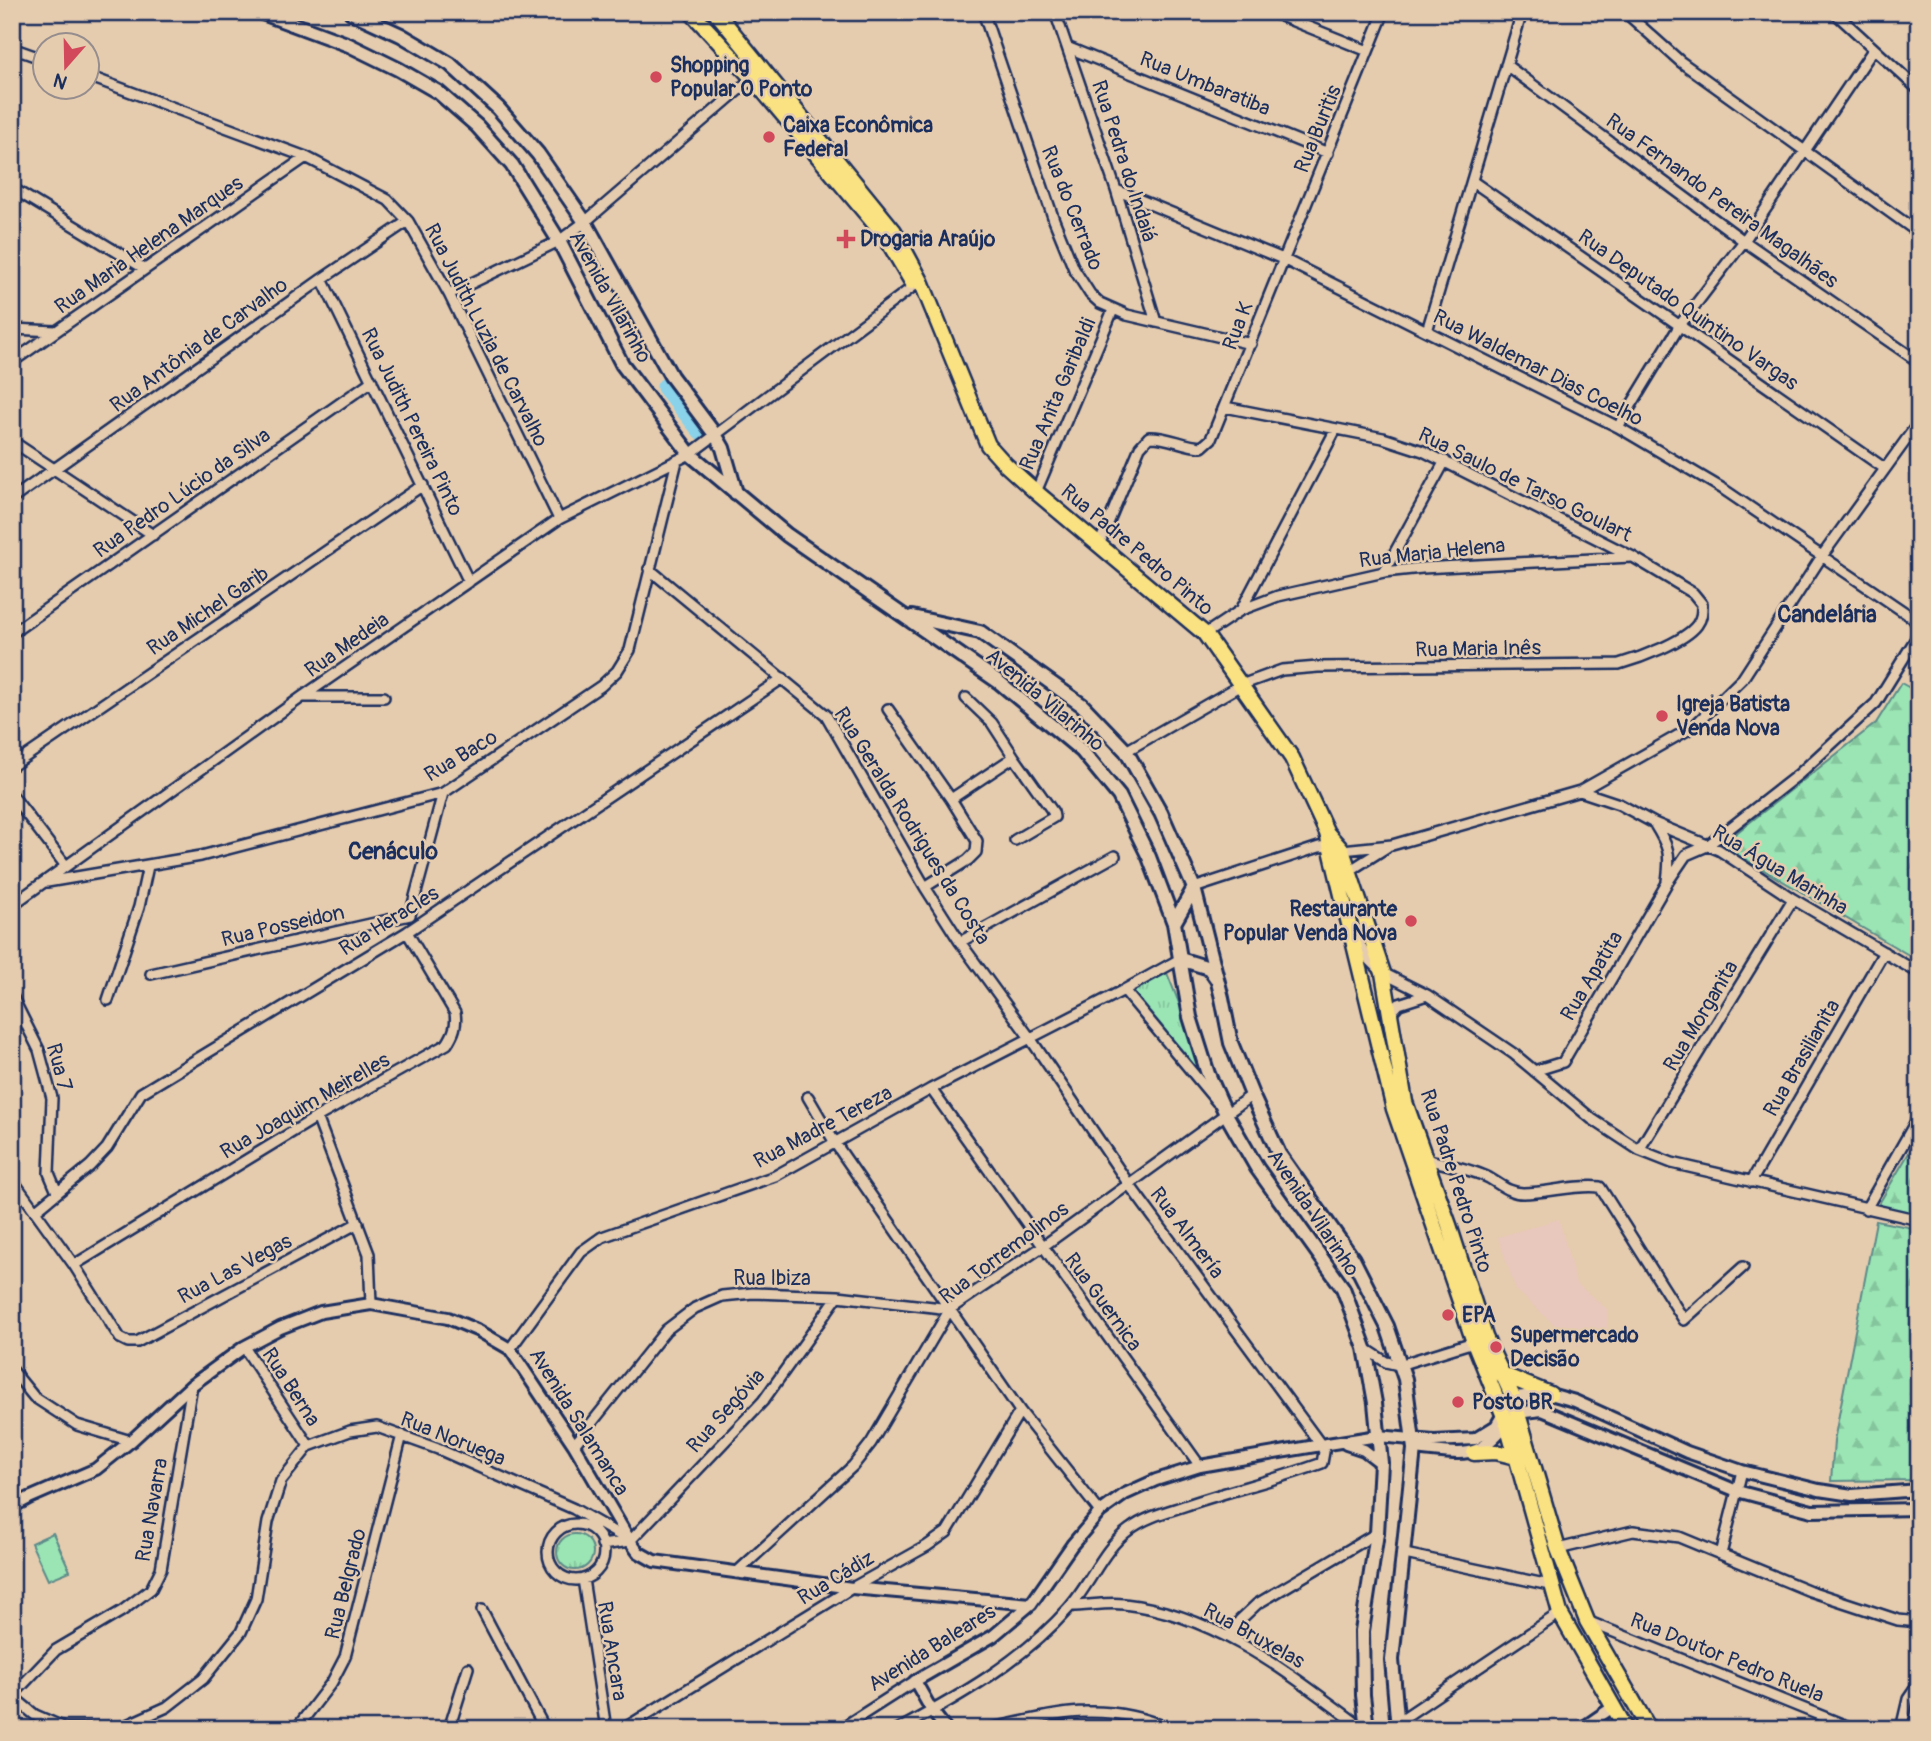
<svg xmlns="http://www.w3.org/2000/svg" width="1931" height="1741" viewBox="0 0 1931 1741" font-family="Pangolin,sans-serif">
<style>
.built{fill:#e8c7bc}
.green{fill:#9be5b4;stroke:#5b8a89;stroke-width:2}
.forest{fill:url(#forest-firs);stroke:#5b8a89;stroke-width:2}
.park{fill:url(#park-tufts);stroke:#5b8a89;stroke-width:2}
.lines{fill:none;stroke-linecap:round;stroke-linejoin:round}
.river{stroke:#89d2ea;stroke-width:19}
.minor-casing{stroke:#1b2f5e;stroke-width:14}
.tertiary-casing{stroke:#1b2f5e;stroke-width:16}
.secondary-casing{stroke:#1b2f5e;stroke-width:18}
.trunk-casing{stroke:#1b2f5e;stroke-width:19}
.minor{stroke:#e6ccae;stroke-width:9}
.tertiary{stroke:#e6ccae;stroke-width:10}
.secondary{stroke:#e6ccae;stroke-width:12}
.trunk{stroke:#fae181;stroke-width:14}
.poi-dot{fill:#d1495b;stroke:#e6ccae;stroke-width:2.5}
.labels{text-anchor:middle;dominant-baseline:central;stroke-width:5;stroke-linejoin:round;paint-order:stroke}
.poi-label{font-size:21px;font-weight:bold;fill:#1b2f5e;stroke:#e6ccae;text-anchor:start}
.street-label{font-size:21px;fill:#1b2f5e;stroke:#e6ccae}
.neighbourhood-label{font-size:23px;font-weight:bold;fill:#1b2f5e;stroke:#e6ccae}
</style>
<defs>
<pattern id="forest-firs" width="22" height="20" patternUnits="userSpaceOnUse" patternTransform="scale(1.75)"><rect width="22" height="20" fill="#9be5b4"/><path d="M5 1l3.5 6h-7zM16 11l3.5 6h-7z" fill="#85c59d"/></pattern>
<pattern id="park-tufts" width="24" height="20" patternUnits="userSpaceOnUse" patternTransform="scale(1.75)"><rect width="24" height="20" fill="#9be5b4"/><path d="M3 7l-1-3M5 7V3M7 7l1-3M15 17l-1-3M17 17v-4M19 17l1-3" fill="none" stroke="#85c59d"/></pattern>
</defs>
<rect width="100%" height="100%" fill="#e6ccae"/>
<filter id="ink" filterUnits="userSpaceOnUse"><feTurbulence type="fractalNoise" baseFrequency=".0143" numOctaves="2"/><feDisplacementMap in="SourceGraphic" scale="14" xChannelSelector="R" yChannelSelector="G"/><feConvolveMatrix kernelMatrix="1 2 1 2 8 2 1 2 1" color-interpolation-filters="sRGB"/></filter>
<g filter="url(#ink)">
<path class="built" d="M1559,1219l17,64 31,26v33l-30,3 -61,-55 -18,-53z"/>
<path class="green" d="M53,1533l17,38 -22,9 -17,-37z"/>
<path class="forest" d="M1901,683l18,10v268l-198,-116 155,-122z
M1919,1136v79l-42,-8z
M1876,1221l43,8v251l-88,1 3,-40z"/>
<path class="park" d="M1167,973l51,128 -89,-110z
M557 1552a18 18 0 1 1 36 0a18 18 0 1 1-36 0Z"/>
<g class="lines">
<path class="river" d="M666,387l36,44"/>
<g class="minor-casing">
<path id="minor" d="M983,12l71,208 20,49 16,25 10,9 27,12 124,29
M1055,12l61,178 40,132
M1271,12l97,39
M1625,12l56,50 238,171
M1834,12l85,78
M12,48l34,12
M1069,48l259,105
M1506,65l238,176 175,121
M88,76l218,81 82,43 20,21 41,73 110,225
M1472,181l412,287
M12,188l133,81
M1116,190l167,69 335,168 105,62 190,129c6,8 6,13 2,22l-39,63 -77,71 -92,72 -21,9 -19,28 -104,179 -29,9
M322,279l147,303
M449,294l110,-53 26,-19 171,-147
M12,329l44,2
M1427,331l95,-319
M12,362l294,-205
M1618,427l62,-102 64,-84 129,-191
M12,441l141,94
M1036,492l77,-182
M12,499l310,-220 86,-58
M1099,545l41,-98 9,-10c19,-1 34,9 53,10l9,-8 173,-427
M649,569l177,146 99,172 35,55 70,96 98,145 193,262 3,7 -2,11c-45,17 -92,27 -138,43 -18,6 -38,11 -54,23 -28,20 -39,55 -62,80 -46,52 -108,87 -169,120
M1384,572l61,-111
M1241,610l95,-181
M12,633l360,-252
M1205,634l36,-24 37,-14 106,-24 38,-4 209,-11
M302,697h82
M966,698l26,25 22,34
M888,709l63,90 26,42 -1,11 -8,8 -43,27
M1126,751l115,-66 41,-15 36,-3 301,-3c21,-6 65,-22 78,-39 5,-7 5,-13 5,-21l-9,-11 -60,-36 -210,-106 -40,-13 -158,-31
M12,766l411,-281
M1580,791l39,13 35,19 65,27 74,49 126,74
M12,795l54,71
M951,799l63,-42 39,55 1,5 -39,23
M1654,823c15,24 17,30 13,58
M1346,873l41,-26
M47,882l154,-26 242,-63 158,-107 16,-15 13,-21 47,-189
M1194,888l125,-41 10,-1 13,4 50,-5 188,-54 113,-64 50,-49 79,-122 97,-134
M12,905l290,-208 257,-178 131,-65 228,-171
M410,915l33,-122
M1356,938l13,21 14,14 44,22 87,59 78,65 47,31 33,13 247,57
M960,942l155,-86
M151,974l259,-59
M1124,990l93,112
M12,996l27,54 13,48 -3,75 8,19
M108,1000l31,-93 9,-41
M1390,1014l9,-10 28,-9
M931,1089l269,377
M808,1097l27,46 185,268 80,101
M317,1117l52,137 2,50
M1639,1150l154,-251
M1426,1159c18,5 46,10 63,19 12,7 20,15 34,15 26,0 52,-9 77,-6l84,133 59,-53
M12,1179l62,86 46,73 8,4h9l221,-119
M1751,1182l133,-230
M1866,1209l53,-93
M35,1211l55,-45 17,-18 34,-55 266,-161 376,-254
M74,1265l243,-148 130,-73c7,-11 10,-19 8,-31l-48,-81
M244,1347l65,99
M510,1349l71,-97 21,-15 173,-61 156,-87 193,-99 56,-31
M1366,1349l20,13 13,3 78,-24
M12,1370l22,27 43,28 54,16
M192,1385l-31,184 -10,20 -29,22 -66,39 -44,46 23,19 30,13h55l47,-21 36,-28 38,-47 15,-33 12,-77 13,-41 28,-35 41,-15 27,-4 61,22 136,60 56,32
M574,1445l92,-115 29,-22 27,-12 31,-3 85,3 112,13
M548 1552a28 28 0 1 1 56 0a28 28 0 1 1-56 0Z
M630,1541l133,-140 75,-105
M602,1545l28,-4
M1558,1549l75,-18 46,6 131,54 88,29 21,2
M1405,1554l149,32
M1721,1554l21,-83
M736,1573l117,-107 18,-23 79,-134 92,-62 210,-152
M583,1579l23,150
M1071,1606c17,0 36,-4 53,-2 93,10 168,72 240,125
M482,1610l63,119
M1587,1621l267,108
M1228,1637l12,-17 17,-16 120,-71
M296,1729l36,-47 13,-25 57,-222
M449,1729l19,-61
M623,1729l229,-141 75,-42 20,-14 73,-121
M840,1729l75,-48
M987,1729c28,-5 70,-17 97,-17 29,-1 60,5 86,17
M1380,1729l16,-6 164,-110
M1901,1729l7,-30 11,-16"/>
</g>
<g class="tertiary-casing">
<path id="tertiary" d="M1346,1444l18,6 17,13
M1414,1449c60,6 62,12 102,-36l26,-3 195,81 75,20 107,-2
M12,1507l17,-9 67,-29 35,-28 61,-56 52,-38 36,-19 41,-16 50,-8 77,14 31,13 31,18 64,96 56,96 8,11 16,9 198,27 179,16
M946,1729l-14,-18 -17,-30 78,-45 38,-32 41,-59 28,-33 25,-18 31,-14 44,-14 121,-21 57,-9 56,5 41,-2 21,-13 17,-29 37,-3 25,7 112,51 55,19 77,19 33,5 67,-5
M1581,1729l32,-22"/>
</g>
<g class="secondary-casing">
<path id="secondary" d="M260,12l89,33 49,24 40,23 39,34 35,39 47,76 63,123 68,90 97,81 212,147 83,69 37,45 30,61 25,66 16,94 18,57 18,40 31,54 86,120 22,60 10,55 6,60 -4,70 -15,98 1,64 4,34
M351,12l50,23 49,29 48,44 40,46 47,68 86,154 45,60 7,12 13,45
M912,617l68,15 102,73 44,46 35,62 33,75 28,110 9,45 21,52 27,59 74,105 34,67 18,53 9,70 -22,211 6,69
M1174,923l20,-35
M1180,959l29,9 7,10"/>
</g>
<g class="trunk-casing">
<path id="trunk" d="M691,12l62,67 132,157 27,46
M716,12l178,219 27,50 67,164 18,20 30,27 169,142 87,124 35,75 67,276 80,233 33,82 53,189 66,116
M1328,834l14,16 41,123 22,129 44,123 36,112 28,60 45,152 29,72 62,108
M1499,1373l51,21
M1474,1453l22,-1 20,5"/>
</g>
<use href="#minor" class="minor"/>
<use href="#tertiary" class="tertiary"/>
<use href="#secondary" class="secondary"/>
<use href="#trunk" class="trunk"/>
</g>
</g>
<g class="poi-dot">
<circle cx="656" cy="77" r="7"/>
<circle cx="769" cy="137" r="7"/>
<path d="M842.5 228.5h7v7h7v7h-7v7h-7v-7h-7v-7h7z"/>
<circle cx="1662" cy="716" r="7"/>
<circle cx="1411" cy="921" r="7"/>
<circle cx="1448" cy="1315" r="7"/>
<circle cx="1496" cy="1347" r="7"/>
<circle cx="1458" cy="1402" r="7"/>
</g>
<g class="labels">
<g class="poi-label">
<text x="670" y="65">Shopping<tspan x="670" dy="24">Popular O Ponto</tspan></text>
<text x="783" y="125">Caixa Econômica<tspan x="783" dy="24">Federal</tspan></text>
<text x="860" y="239">Drogaria Araújo</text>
<text x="1676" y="704">Igreja Batista<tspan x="1676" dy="24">Venda Nova</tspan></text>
<text x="1397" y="909" text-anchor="end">Restaurante<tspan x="1397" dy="24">Popular Venda Nova</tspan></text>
<text x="1462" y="1315">EPA</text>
<text x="1510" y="1335">Supermercado<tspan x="1510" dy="24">Decisão</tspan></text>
<text x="1472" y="1402">Posto BR</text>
</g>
<g class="street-label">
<text transform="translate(1205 84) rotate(22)">Rua Umbaratiba</text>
<text transform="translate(1318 129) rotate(-68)">Rua Buritis</text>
<text transform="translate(1124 161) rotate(72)">Rua Pedra do Indaiá</text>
<text transform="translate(1722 201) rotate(36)">Rua Fernando Pereira Magalhães</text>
<text transform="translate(1072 208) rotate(68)">Rua do Cerrado</text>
<text transform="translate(149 245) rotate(-35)">Rua Maria Helena Marques</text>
<text transform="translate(610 297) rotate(61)">Avenida Vilarinho</text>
<text transform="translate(1688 310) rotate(35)">Rua Deputado Quintino Vargas</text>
<text transform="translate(1238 326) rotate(-69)">Rua K</text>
<text transform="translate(486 335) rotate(63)">Rua Judith Luzia de Carvalho</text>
<text transform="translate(199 345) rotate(-36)">Rua Antônia de Carvalho</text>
<text transform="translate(1538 368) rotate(27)">Rua Waldemar Dias Coelho</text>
<text transform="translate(1058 394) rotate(-67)">Rua Anita Garibaldi</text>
<text transform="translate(412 422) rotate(64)">Rua Judith Pereira Pinto</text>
<text transform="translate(1525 485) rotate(26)">Rua Saulo de Tarso Goulart</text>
<text transform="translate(182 493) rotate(-35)">Rua Pedro Lúcio da Silva</text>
<text transform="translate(1137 550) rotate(40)">Rua Padre Pedro Pinto</text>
<text transform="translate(1432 553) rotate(-6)">Rua Maria Helena</text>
<text transform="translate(208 611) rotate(-34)">Rua Michel Garib</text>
<text transform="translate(347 645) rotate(-35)">Rua Medeia</text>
<text transform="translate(1478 649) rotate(-1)">Rua Maria Inês</text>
<text transform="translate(1045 700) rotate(40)">Avenida Vilarinho</text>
<text transform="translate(461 756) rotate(-31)">Rua Baco</text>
<text transform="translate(912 826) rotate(58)">Rua Geralda Rodrigues da Costa</text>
<text transform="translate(1780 870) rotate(31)">Rua Água Marinha</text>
<text transform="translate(389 921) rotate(-32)">Rua Heracles</text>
<text transform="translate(283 926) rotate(-13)">Rua Posseidon</text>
<text transform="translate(1592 976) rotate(-59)">Rua Apatita</text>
<text transform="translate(1701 1016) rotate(-59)">Rua Morganita</text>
<text transform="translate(1802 1058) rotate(-60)">Rua Brasilianita</text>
<text transform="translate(59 1067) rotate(75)">Rua 7</text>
<text transform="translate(305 1106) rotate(-30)">Rua Joaquim Meirelles</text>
<text transform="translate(823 1127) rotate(-28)">Rua Madre Tereza</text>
<text transform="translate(1456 1181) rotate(72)">Rua Padre Pedro Pinto</text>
<text transform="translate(1313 1213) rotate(56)">Avenida Vilarinho</text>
<text transform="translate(1187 1233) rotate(53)">Rua Almería</text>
<text transform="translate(1004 1253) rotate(-37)">Rua Torremolinos</text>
<text transform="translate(235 1269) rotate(-28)">Rua Las Vegas</text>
<text x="772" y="1278">Rua Ibiza</text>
<text transform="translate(1103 1302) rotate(54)">Rua Guernica</text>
<text transform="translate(291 1387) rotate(57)">Rua Berna</text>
<text transform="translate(726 1411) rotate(-48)">Rua Segóvia</text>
<text transform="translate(579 1422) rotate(58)">Avenida Salamanca</text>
<text transform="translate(453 1439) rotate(22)">Rua Noruega</text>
<text transform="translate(152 1510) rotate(-80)">Rua Navarra</text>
<text transform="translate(836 1578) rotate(-31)">Rua Cádiz</text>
<text transform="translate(346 1584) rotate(-76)">Rua Belgrado</text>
<text transform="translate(1254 1636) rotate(29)">Rua Bruxelas</text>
<text transform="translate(932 1648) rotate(-32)">Avenida Baleares</text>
<text transform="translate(612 1651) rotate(81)">Rua Ancara</text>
<text transform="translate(1727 1658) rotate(22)">Rua Doutor Pedro Ruela</text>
</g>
<g class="neighbourhood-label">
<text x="1827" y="614">Candelária</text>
<text x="393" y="851">Cenáculo</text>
</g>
</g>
<rect width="1931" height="1741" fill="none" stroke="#e6ccae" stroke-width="42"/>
<rect x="21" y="21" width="1889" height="1699" fill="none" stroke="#1b2f5e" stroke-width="2.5" filter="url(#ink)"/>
<g transform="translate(66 66) rotate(200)"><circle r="33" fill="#e6ccae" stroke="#958d8e" stroke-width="2"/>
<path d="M0-5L12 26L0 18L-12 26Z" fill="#d1495b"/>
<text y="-10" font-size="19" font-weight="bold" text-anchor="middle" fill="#1b2f5e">N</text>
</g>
</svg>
